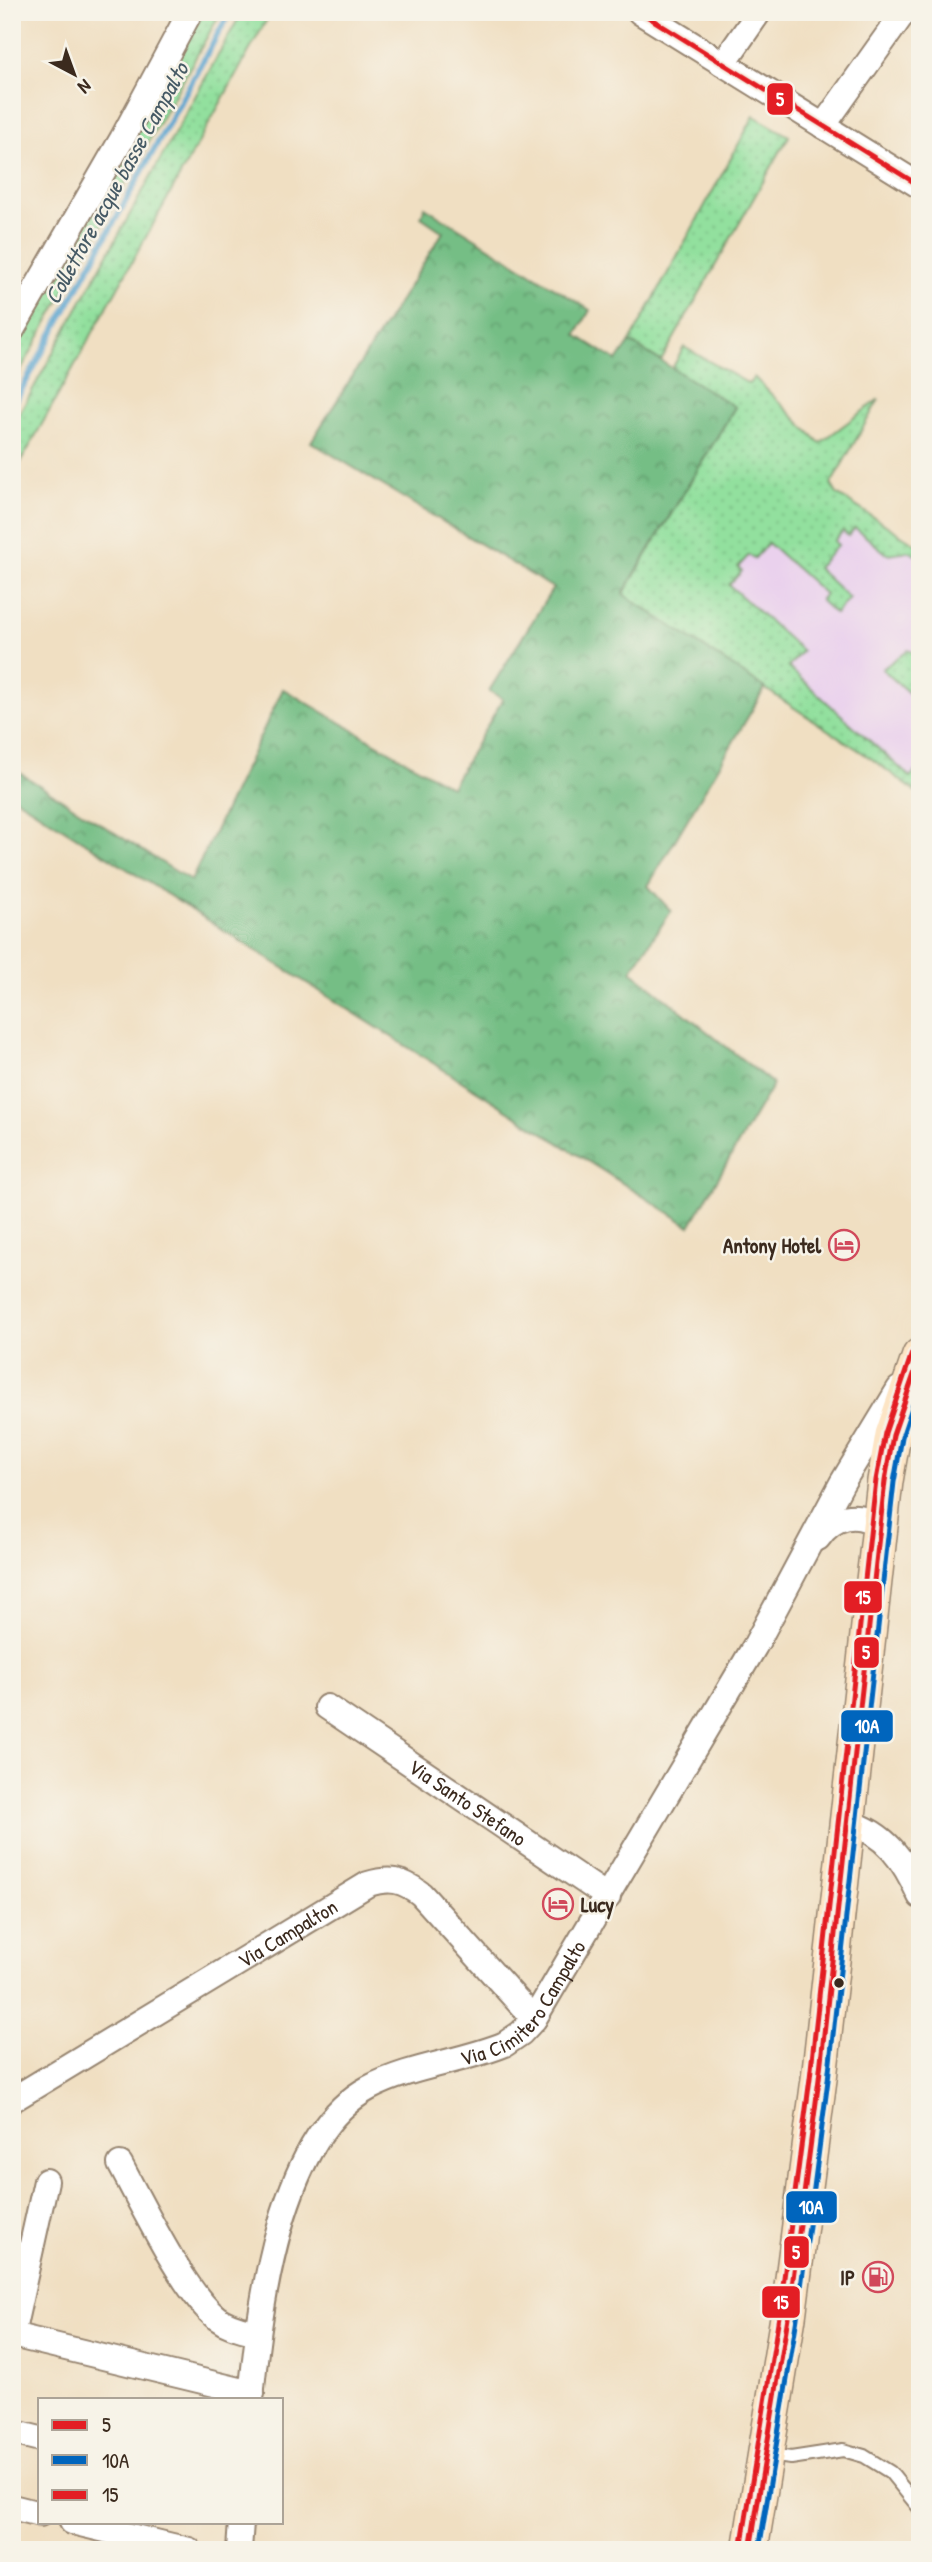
<svg xmlns="http://www.w3.org/2000/svg" width="932" height="2562" viewBox="0 0 932 2562" font-family="'Patrick Hand',sans-serif">
<style>
.built{fill:#ead1ed}
.grass{fill:url(#grass-dots);stroke:#66855e;stroke-width:2}
.forest{fill:url(#forest-crowns);stroke:#587452;stroke-width:2}
.lines{fill:none;stroke-linecap:round;stroke-linejoin:round}
.stream{stroke:#56a3cf;stroke-width:6}
.lane-casing{stroke:#968470;stroke-width:16}
.street-casing{stroke:#968470;stroke-width:28}
.secondary-casing{stroke:#968470;stroke-width:38}
.lane{stroke:#fff;stroke-width:12}
.street{stroke:#fff;stroke-width:24}
.secondary{stroke:#fde5c5;stroke-width:35}
.bus-1-casing{stroke:#f7f3e8;stroke-width:10}
.bus-2-casing{stroke:#f7f3e8;stroke-width:10}
.bus-3-casing{stroke:#f7f3e8;stroke-width:10}
.bus-1{stroke:#e31e24;stroke-width:5}
.bus-2{stroke:#0065bd;stroke-width:5}
.bus-3{stroke:#e31e24;stroke-width:5}
.bus-dot{fill:#3b2a1e;stroke:#f7f3e8;stroke-width:2.5}
.labels{text-anchor:middle;dominant-baseline:central;stroke-width:5;stroke-linejoin:round;paint-order:stroke}
.poi-label{font-size:21px;font-weight:bold;fill:#3b2a1e;stroke:#f7f3e8;text-anchor:end}
.street-label{font-size:21px;fill:#3b2a1e;stroke:#f7f3e8}
.water-label{font-size:23px;font-style:italic;fill:#465a65;stroke:#f7f3e8}
.line-badge{stroke:#f7f3e8;stroke-width:2.5}
.badge-label{font-size:19px;text-anchor:middle;font-weight:bold;fill:#fff}
</style>
<defs>
<pattern id="grass-dots" width="8" height="8" patternUnits="userSpaceOnUse" patternTransform="scale(1.75)"><rect width="8" height="8" fill="#92e09e"/><path d="M2 2h.1M6 6h.1" fill="none" stroke="#7fc088" stroke-width="1.8" stroke-linecap="round"/></pattern>
<pattern id="forest-crowns" width="20" height="18" patternUnits="userSpaceOnUse" patternTransform="scale(1.75)"><rect width="20" height="18" fill="#75be85"/><path d="M2 6a3 3 0 1 1 6 0M12 15a3 3 0 1 1 6 0" fill="none" stroke="#619b6c"/></pattern>
</defs>
<rect width="100%" height="100%" fill="#f7f3e8"/>
<filter id="ink" filterUnits="userSpaceOnUse"><feTurbulence type="fractalNoise" baseFrequency=".0143" numOctaves="2"/><feDisplacementMap in="SourceGraphic" scale="14" xChannelSelector="R" yChannelSelector="G"/><feConvolveMatrix kernelMatrix="1 2 1 2 8 2 1 2 1" color-interpolation-filters="sRGB"/></filter>
<filter id="wash" filterUnits="userSpaceOnUse"><feTurbulence type="fractalNoise" baseFrequency=".00686" numOctaves="4" result="noise"/><feDisplacementMap in="SourceGraphic" scale="28" xChannelSelector="R" yChannelSelector="G"/><feGaussianBlur stdDeviation="1.57" result="paint"/><feColorMatrix in="noise" values="0 0 0 0 0 0 0 0 0 0 0 0 0 0 0 0 0 1.4 0 .05"/><feComposite in="paint" operator="in"/></filter>
<g filter="url(#wash)">
<rect width="100%" height="100%" fill="#f0dfc2"/>
<path class="built" d="M835,474l-4,10 6,10 83,53v248l-48,-36 -249,-164z"/>
<path class="grass" d="M204,12h17l-209,374v-32z
M242,12h29l-259,466v-51z
M754,116l35,20 -128,225 -31,-19z
M684,347l65,37 5,-7 66,66 59,-44 -48,85 6,10 83,53v11l-11,-7 -22,3 -32,-26 -7,8 -5,-5 -9,10 4,4 -21,23 32,30 -14,16 -15,-14 5,-6 -57,-51 -14,16 -5,-4 -11,12 4,4 -13,14 73,66 -14,16 122,110 10,-10v28l-48,-36 -249,-164 112,-188 -63,-38z
M908,650l12,6v47l-38,-34z"/>
<path class="forest" d="M425,207l165,103 -14,25 41,26 13,-19 105,65 -112,187 142,94 -117,198 23,25 -40,60 142,113 -83,142 -678,-430v-28l179,113 92,-192 168,98 52,-88 -14,-8 64,-103 -242,-146 132,-210 -22,-15z"/>
<g class="lines">
<path class="stream" d="M12,407l218,-395"/>
</g>
</g>
<g filter="url(#ink)">
<g class="lines">
<g class="lane-casing">
<path id="lane" d="M767,2455l24,3 52,-8 21,6 26,16 30,37"/>
</g>
<g class="street-casing">
<g id="street">
<path d="M640,12l280,174"/>
<path d="M723,64l36,-52"/>
<path d="M823,126l81,-114"/>
<path d="M12,330l110,-191 68,-127"/>
<path d="M818,1538c15,-22 40,-29 61,-11"/>
<path id="s1" d="M327,1707l281,190"/>
<path d="M847,1822c39,11 57,38 73,74"/>
<path id="s2" d="M12,2100l356,-216c22,-7 35,-4 53,10l113,125"/>
<path d="M120,2164c20,37 65,130 97,154 12,9 26,11 40,15"/>
<path d="M12,2335l240,58"/>
<path d="M12,2335l34,-154"/>
<path id="s3" d="M251,2399c8,-91 29,-264 118,-311 41,-22 93,-26 136,-44l16,-11 13,-14 221,-373 87,-163 57,-94"/>
<path d="M12,2432l28,7"/>
<path d="M12,2507l28,7"/>
<path d="M72,2522l117,28"/>
<path d="M239,2550l2,-28"/>
</g>
</g>
<g class="secondary-casing">
<path id="secondary" d="M750,2550l38,-233 31,-238 66,-598 8,-46 27,-79"/>
</g>
<use href="#lane" class="lane"/>
<use href="#street" class="street"/>
<use href="#secondary" class="secondary"/>
<g class="bus-1-casing">
<path id="bus-1" d="M640,12l280,174
M750,2550l38,-233 31,-238 66,-598 8,-46 27,-78"/>
</g>
<g class="bus-2-casing">
<path id="bus-2" d="M759,2550l38,-232 31,-238 66,-598 8,-45 18,-53"/>
</g>
<g class="bus-3-casing">
<path id="bus-3" d="M741,2549l38,-233 31,-238 66,-598 9,-47 27,-80"/>
</g>
<use href="#bus-1" class="bus-1"/>
<use href="#bus-2" class="bus-2"/>
<use href="#bus-3" class="bus-3"/>
</g>
</g>
<defs>
<g id="hotel-ring" transform="scale(1.575)"><circle r="9.5" fill="#f7f3e8" stroke="#d1495b" stroke-width="1.5"/><path d="M-6-4.5h1.5V1H6V5H4.5V3h-9V5H-6ZM-4 0a1.8 1.8 0 1 1 3.6 0ZM.5 0V-2.5h3Q6-2.5 6 0Z" fill="#d1495b"/></g>
<g id="fuel-ring" transform="scale(1.575)"><circle r="9.5" fill="#f7f3e8" stroke="#d1495b" stroke-width="1.5"/><path d="M-5.5-6h7V0h2V4h1.3V-2.5L3-4.5l.8-.8L6-3V5H2.5V1h-1V6h-7ZM-4.2-4.7v3.2H.2V-4.7Z" fill="#d1495b"/></g>
</defs>
<g fill-rule="evenodd">
<use href="#hotel-ring" x="844" y="1245"/>
<use href="#hotel-ring" x="558" y="1904"/>
<use href="#fuel-ring" x="878" y="2277"/>
</g>
<circle class="bus-dot" cx="839" cy="1983" r="6"/>
<g class="labels">
<g class="poi-label">
<text x="821" y="1245">Antony Hotel</text>
<text x="581" y="1904" text-anchor="start">Lucy</text>
<text x="855" y="2277">IP</text>
</g>
<g class="street-label">
<text stroke="none"><textPath href="#s1" startOffset="170">Via Santo Stefano</textPath></text>
<text stroke="none"><textPath href="#s2" startOffset="322">Via Campalton</textPath></text>
<text stroke="none"><textPath href="#s3" startOffset="528">Via Cimitero Campalto</textPath></text>
</g>
<g class="water-label">
<text transform="translate(116 183) rotate(-61)">Collettore acque basse Campalto</text>
</g>
</g>
<g class="line-badge">
<rect x="766" y="82" width="28" height="34" rx="7" fill="#e31e24"/>
<rect x="843" y="1580" width="40" height="34" rx="7" fill="#e31e24"/>
<rect x="853" y="1636" width="27" height="33" rx="7" fill="#e31e24"/>
<rect x="840" y="1709" width="54" height="34" rx="7" fill="#0065bd"/>
<rect x="785" y="2190" width="53" height="34" rx="7" fill="#0065bd"/>
<rect x="783" y="2235" width="27" height="34" rx="7" fill="#e31e24"/>
<rect x="761" y="2285" width="40" height="34" rx="7" fill="#e31e24"/>
</g>
<g class="badge-label">
<text x="780" y="106">5</text>
<text x="863" y="1604">15</text>
<text x="866" y="1659">5</text>
<text x="867" y="1733">10A</text>
<text x="811" y="2214">10A</text>
<text x="796" y="2259">5</text>
<text x="781" y="2309">15</text>
</g>
<rect width="932" height="2562" fill="none" stroke="#f7f3e8" stroke-width="42"/>
<rect x="38" y="2398" width="245" height="126" fill="#f7f3e8" stroke="#aca397" stroke-width="2"/>
<rect x="52" y="2420" width="35" height="10" fill="#e31e24" stroke="#aca397" stroke-width="2"/>
<text x="102" y="2432" font-size="21" fill="#3b2a1e">5</text>
<rect x="52" y="2455" width="35" height="10" fill="#0065bd" stroke="#aca397" stroke-width="2"/>
<text x="102" y="2468" font-size="21" fill="#3b2a1e">10A</text>
<rect x="52" y="2490" width="35" height="10" fill="#e31e24" stroke="#aca397" stroke-width="2"/>
<text x="102" y="2502" font-size="21" fill="#3b2a1e">15</text>
<g transform="translate(74 74) rotate(139)" stroke="#f7f3e8" stroke-width="5" paint-order="stroke">
<path d="M0-5L12 26L0 18L-12 26Z" fill="#3b2a1e"/>
<text y="-10" font-size="19" font-weight="bold" text-anchor="middle" fill="#3b2a1e">N</text>
</g>
</svg>
